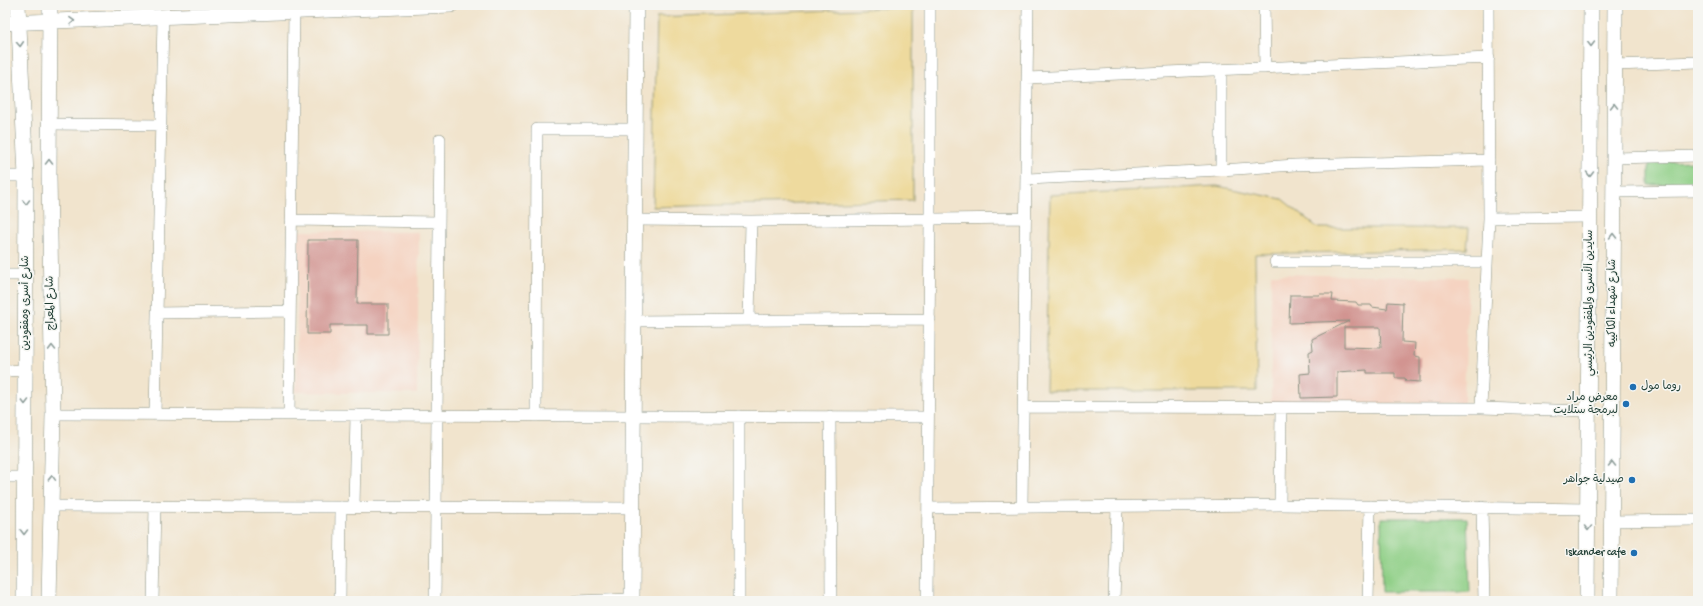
<svg xmlns="http://www.w3.org/2000/svg" width="1703" height="606" viewBox="0 0 1703 606" font-family="'Gochi Hand','Playpen Sans Arabic',sans-serif">
<style>
.built{fill:#f5d3c1}
.green{fill:#8fcf86;stroke:#57865d}
.sand{fill:#eeda9e;stroke:#868c69}
.building{fill:#d29491;fill-rule:evenodd}
.lines{fill:none;stroke-linecap:round;stroke-linejoin:round}
.street-casing{stroke:#889080;stroke-width:12}
.secondary-casing{stroke:#889080;stroke-width:16}
.street{stroke:#fff;stroke-width:11}
.secondary{stroke:#fff;stroke-width:15}
.oneway{stroke:#8f9e9a}
.poi-dot{fill:#1f6fb2;stroke:#f6f6f2;stroke-width:1.5}
.labels{text-anchor:middle;dominant-baseline:central;stroke-width:3;stroke-linejoin:round;paint-order:stroke}
.street-label{font-size:11px;fill:#1f3d34;stroke:#f6f6f2}
.poi-label{font-size:11px;fill:#1f3d34;stroke:#f6f6f2;text-anchor:end}
</style>
<rect width="100%" height="100%" fill="#f6f6f2"/>
<filter id="ink" filterUnits="userSpaceOnUse"><feTurbulence type="fractalNoise" baseFrequency=".025" numOctaves="2"/><feDisplacementMap in="SourceGraphic" scale="8" xChannelSelector="R" yChannelSelector="G"/><feConvolveMatrix kernelMatrix="1 2 1 2 8 2 1 2 1" color-interpolation-filters="sRGB"/></filter>
<filter id="wash" filterUnits="userSpaceOnUse"><feTurbulence type="fractalNoise" baseFrequency=".012" numOctaves="4" result="noise"/><feDisplacementMap in="SourceGraphic" scale="16" xChannelSelector="R" yChannelSelector="G"/><feGaussianBlur stdDeviation="0.9" result="paint"/><feColorMatrix in="noise" values="0 0 0 0 0 0 0 0 0 0 0 0 0 0 0 0 0 1.4 0 .05"/><feComposite in="paint" operator="in"/></filter>
<g filter="url(#wash)">
<rect width="100%" height="100%" fill="#f1e4cd"/>
<path class="built" d="M298,231l121,1 -2,162 -121,-2z
M1271,274l197,4 -4,125 -193,1z"/>
<path class="green" d="M1698,161v23l-49,1v-23z
M1381,518h86l3,74h-88z"/>
<path class="sand" d="M913,7v193l-260,7 4,-190z
M1217,186l65,13 36,29h151l-2,21 -212,5 2,137h-211l4,-196z"/>
<g id="blocks">
<path class="building" d="M308,240h50l-1,64h31v30h-20v-9h-38v9h-23z
M1320,294h13l-1,7 24,1 2,3h13l1,2 15,2 1,-7 15,1 -1,39 13,1 -1,13 6,1v25l-14,-1 -1,-3h-10v-5h-28v-3l-30,2v25l-36,1 -1,-24 10,-1 -1,-21 4,-2 -1,-11 37,-18 -60,2 1,-28h30zM1344,327h36l1,21 -37,-1z"/>
</g>
</g>
<g filter="url(#ink)">
<use href="#blocks" fill-opacity="0" stroke="#889080" stroke-width="1"/>
<g class="lines">
<g class="street-casing">
<path id="street" d="M1264,5l1,63
M1615,65l83,-3
M1221,70v100
M1027,78l462,-20
M49,124l112,1
M1614,158l84,-2
M5,176h21
M1027,179l194,-9 74,-5 194,-5
M1614,192l84,-1
M1489,218l101,-1
M291,220l148,2
M634,220l117,1 275,-3
M1275,262h212
M5,275h21
M157,313l133,-2
M749,320l2,-99
M634,321l296,-2
M5,371l21,-1
M1023,407l458,1 108,3
M1481,408l8,-190 -1,-213
M53,414l875,3
M155,415l8,-398
M289,415l5,-404
M536,416l1,-287h98
M830,416l1,185
M5,477h20
M1280,505l1,-97
M51,506l582,2
M1022,506l6,-501
M354,507l2,-92
M1482,507l2,94
M928,508l352,-3 308,4
M1611,521l87,-1
M153,601l2,-95
M340,601l1,-94
M435,601l5,-462
M575,601l57,-2
M739,601v-185
M927,601l3,-383v-213
M1114,601l3,-94
M1368,601l2,-95"/>
</g>
<g class="secondary-casing">
<path id="secondary" d="M18,5l8,171 -2,425
M5,23l446,-18
M49,601l4,-187 -4,-238 1,-171
M632,601l4,-596
M1587,601l4,-596
M1611,601l4,-596"/>
</g>
<use href="#street" class="street"/>
<use href="#secondary" class="secondary"/>
</g>
<defs><path id="oneway-chevron" d="M-2-3.5L2.5 0L-2 3.5" fill="none" stroke-width="1.6" stroke-linecap="round" stroke-linejoin="round"/></defs>
<g class="oneway">
<use href="#oneway-chevron" transform="translate(72 21) rotate(-2)"/>
<use href="#oneway-chevron" transform="translate(20 44) rotate(87)"/>
<use href="#oneway-chevron" transform="translate(1591 44) rotate(90)"/>
<use href="#oneway-chevron" transform="translate(1614 106) rotate(-90)"/>
<use href="#oneway-chevron" transform="translate(49 162) rotate(-90)"/>
<use href="#oneway-chevron" transform="translate(1590 174) rotate(90)"/>
<use href="#oneway-chevron" transform="translate(26 202) rotate(90)"/>
<use href="#oneway-chevron" transform="translate(1613 236) rotate(-90)"/>
<use href="#oneway-chevron" transform="translate(52 348) rotate(-91)"/>
<use href="#oneway-chevron" transform="translate(25 402) rotate(90)"/>
<use href="#oneway-chevron" transform="translate(1612 464) rotate(-90)"/>
<use href="#oneway-chevron" transform="translate(52 478) rotate(-88)"/>
<use href="#oneway-chevron" transform="translate(1588 528) rotate(90)"/>
<use href="#oneway-chevron" transform="translate(24 532) rotate(90)"/>
</g>
</g>
<g class="poi-dot">
<circle cx="1633" cy="387" r="4"/>
<circle cx="1626" cy="404" r="4"/>
<circle cx="1632" cy="480" r="4"/>
<circle cx="1634" cy="553" r="4"/>
</g>
<g class="labels">
<g class="street-label">
<text transform="translate(26 303) rotate(-90)">شارع أسرى ومفقودين</text>
<text transform="translate(51 303) rotate(-91)">شارع المعراج</text>
<text transform="translate(1590 303) rotate(-90)">سايدين الأسرى والمفقودين الرئيسي</text>
<text transform="translate(1613 303) rotate(-90)">شارع شهداء الكاكييه</text>
</g>
<g class="poi-label">
<text x="1641" y="387" text-anchor="start">روما مول</text>
<text x="1618" y="398">معرض مراد<tspan x="1618" dy="13">لبرمجة ستلايت</tspan></text>
<text x="1624" y="480">صيدلية جواهر</text>
<text x="1626" y="553">Iskander cafe</text>
</g>
</g>
<rect width="1703" height="606" fill="none" stroke="#f6f6f2" stroke-width="20"/>
</svg>
